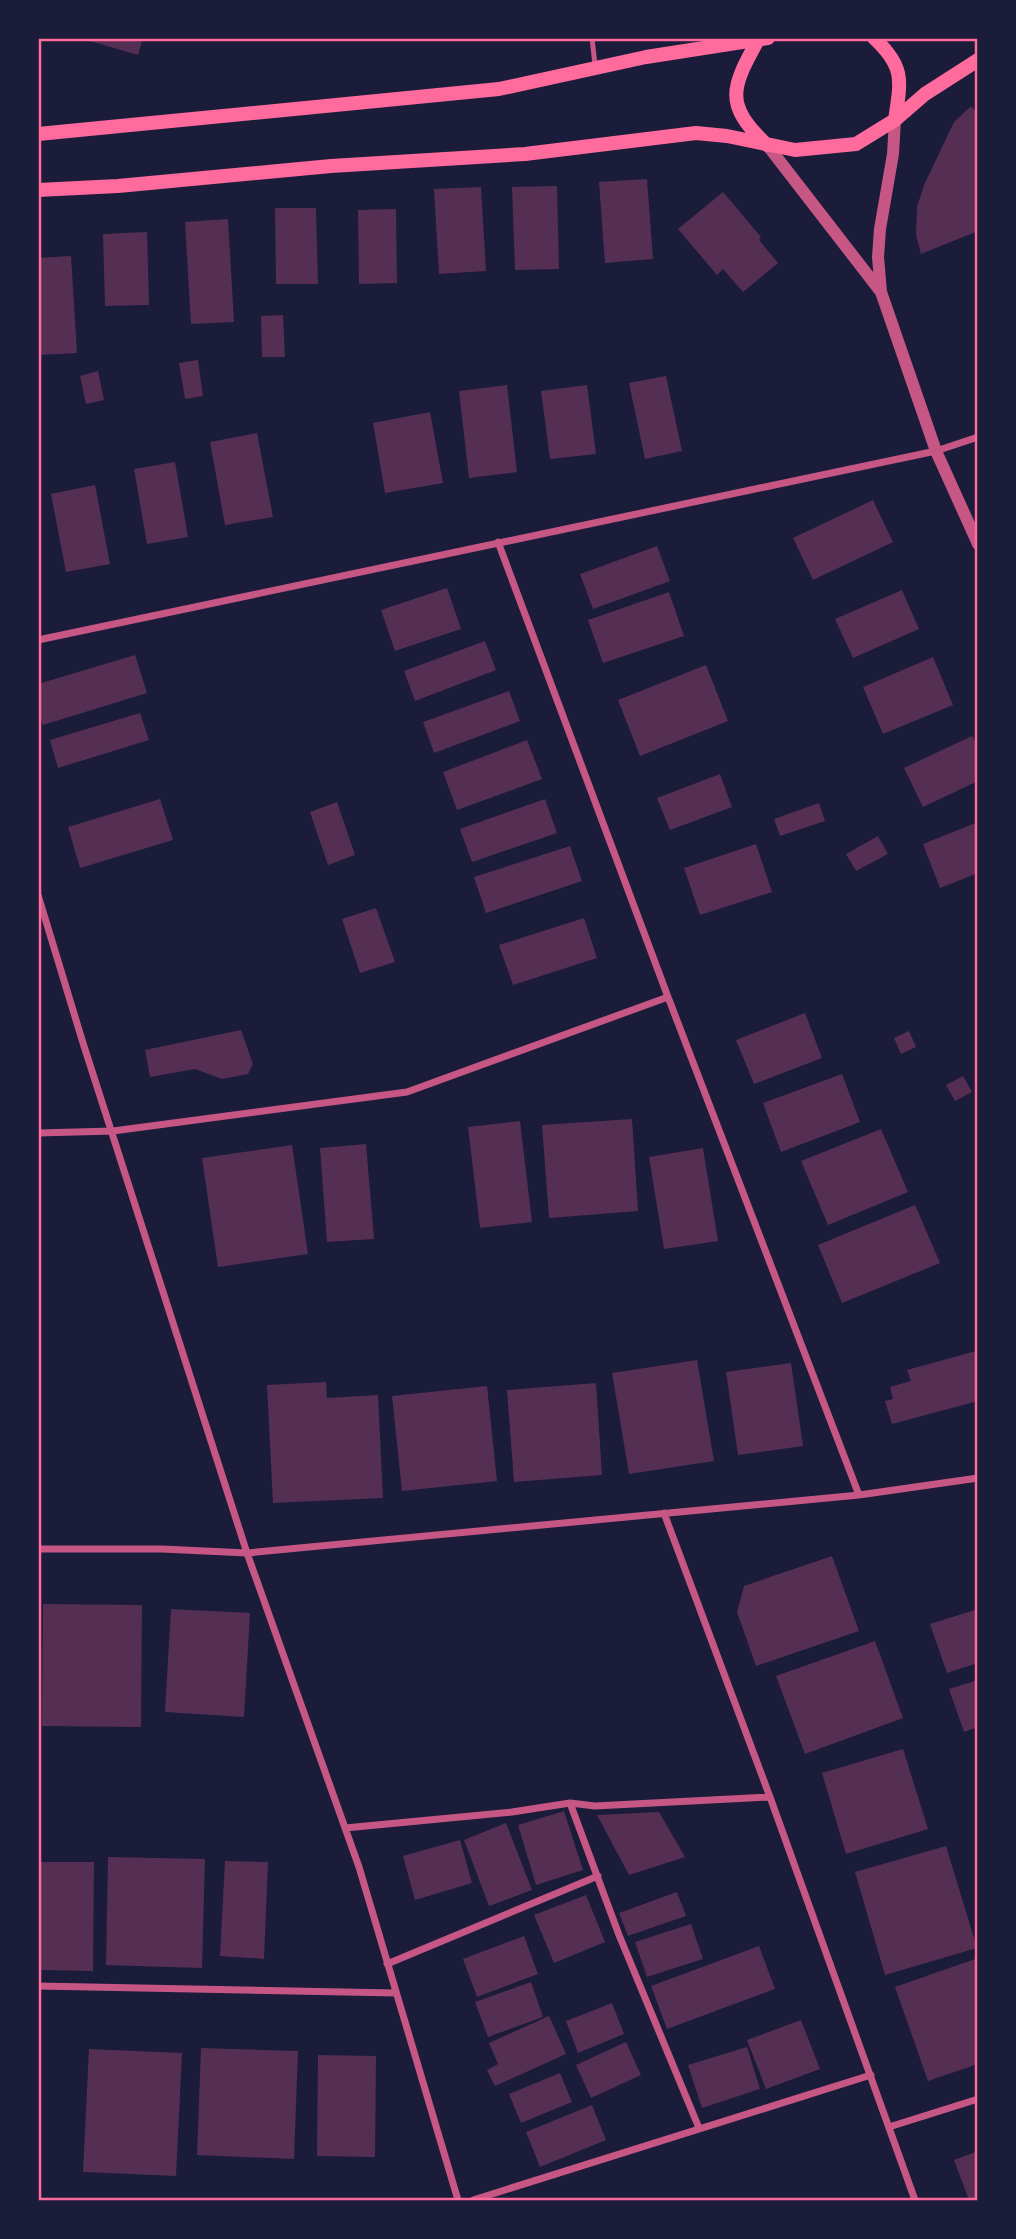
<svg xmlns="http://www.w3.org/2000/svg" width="1016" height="2239" viewBox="0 0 1016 2239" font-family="'IBM Plex Sans',sans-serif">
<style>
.building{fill:#542f53}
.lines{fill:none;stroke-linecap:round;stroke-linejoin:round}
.service{stroke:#c65784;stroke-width:5}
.minor{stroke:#c65784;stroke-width:7}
.tertiary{stroke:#c65784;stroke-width:12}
.secondary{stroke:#ff6b9d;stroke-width:14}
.neatline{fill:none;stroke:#ff6b9d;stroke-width:2.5}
</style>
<rect width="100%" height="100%" fill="#1b1b3a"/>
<path class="building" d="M80,38h63l-5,17z
M971,106l7,8v117l-57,23 -5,-19 1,-28 7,-22 30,-63z
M647,179l6,80 -48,4 -6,-81z
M557,186l2,83 -44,1 -3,-83z
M481,187l5,84 -47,3 -5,-85z
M723,192l38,45 -2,3 19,23 -35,29 -20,-23 -6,6 -39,-46z
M275,208h41l2,76h-42z
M396,209l1,74 -38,1 -1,-74z
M228,219l6,103 -43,2 -6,-102z
M147,232l2,73 -44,1 -2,-72z
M71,256l6,97 -39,2v-97z
M283,315l2,42h-23l-1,-41z
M198,360l5,36 -18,3 -6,-36z
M98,371l6,29 -18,4 -6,-28z
M666,376l16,75 -37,8 -16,-76z
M507,385l10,87 -48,6 -10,-87z
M587,385l9,69 -46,5 -9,-68z
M430,412l13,71 -58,10 -12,-70z
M257,433l16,84 -48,8 -15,-83z
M175,462l13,75 -41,7 -13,-75z
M95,485l15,79 -44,8 -15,-78z
M873,500l20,42 -80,38 -20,-42z
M657,546l13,35 -77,28 -13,-35z
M447,588l14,41 -66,22 -14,-41z
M902,590l17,39 -66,29 -18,-39z
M669,592l15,44 -81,27 -15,-43z
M485,641l11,29 -81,31 -11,-30z
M135,655l12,38 -104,32 -5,-14v-27z
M933,657l20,48 -70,29 -20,-47z
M706,665l22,56 -88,35 -22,-56z
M509,691l11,30 -86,32 -11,-31z
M140,713l9,27 -91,28 -8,-28z
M972,736l6,11v34l-55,26 -19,-39z
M527,740l15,39 -85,31 -14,-38z
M720,774l12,33 -62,23 -13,-32z
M160,799l13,41 -93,28 -12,-41z
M545,799l12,34 -85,29 -12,-33z
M337,802l18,53 -27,10 -18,-53z
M819,803l6,18 -45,15 -6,-17z
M978,822v51l-38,15 -17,-44z
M878,836l10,18 -32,17 -10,-17z
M756,844l16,48 -72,23 -16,-47z
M570,846l12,35 -96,32 -12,-36z
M376,908l19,54 -35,11 -18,-54z
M584,918l13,40 -84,27 -14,-40z
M805,1013l17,45 -68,26 -18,-44z
M241,1030l12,34 -5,10 -26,5 -27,-10 -45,8 -5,-27z
M909,1031l7,16 -15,7 -7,-16z
M842,1074l18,48 -79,30 -18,-49z
M963,1076l9,16 -17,9 -9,-16z
M632,1119l6,92 -89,7 -7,-93z
M520,1121l12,101 -52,6 -12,-101z
M881,1129l27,63 -80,33 -27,-64z
M366,1144l8,95 -47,3 -7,-94z
M292,1145l16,109 -90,13 -16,-109z
M703,1148l15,93 -54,8 -15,-92z
M915,1205l25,58 -98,40 -24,-58z
M976,1351l2,50 -86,23 -7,-23 8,-2 -3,-12 21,-6 -4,-11z
M697,1360l17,101 -85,13 -17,-101z
M791,1363l12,83 -65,9 -12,-83z
M326,1382l1,16 51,-3 5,103 -110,5 -6,-118z
M596,1383l6,92 -88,7 -7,-92z
M487,1386l10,95 -95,10 -10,-95z
M832,1556l27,75 -103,35 -19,-54 7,-26z
M43,1604l99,1 -1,122 -99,-1z
M171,1609l79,4 -6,104 -79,-5z
M978,1609v54l-31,10 -17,-49z
M875,1641l28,77 -98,36 -29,-78z
M978,1680v47l-14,5 -15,-43z
M903,1749l25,80 -82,25 -24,-81z
M564,1811l19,59 -47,15 -18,-60z
M659,1812l26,45 -56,18 -32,-60z
M506,1823l26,67 -43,16 -25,-66z
M460,1840l12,43 -57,17 -12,-44z
M946,1846l31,102 -92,27 -30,-103z
M108,1857l97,2 -3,109 -96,-3z
M225,1861l43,1 -4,97 -44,-3z
M41,1862h53l-1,109 -53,-1z
M677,1892l9,24 -58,20 -9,-23z
M586,1895l19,47 -51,21 -20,-48z
M691,1924l12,35 -56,18 -12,-35z
M524,1936l14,38 -61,23 -14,-38z
M759,1946l16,43 -108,40 -16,-43z
M978,1958v106l-50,17 -33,-94z
M531,1982l12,35 -55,20 -13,-35z
M612,2003l12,31 -46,19 -12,-32z
M549,2016l17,38 -71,32 -8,-16 11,-6 -9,-21z
M801,2020l19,49 -54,20 -19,-49z
M626,2042l15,33 -50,23 -15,-33z
M747,2047l13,42 -58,19 -14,-43z
M201,2048l97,3 -4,108 -97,-4z
M89,2049l93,4 -6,123 -93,-4z
M318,2055l58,1 -1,101 -58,-1z
M560,2073l12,29 -51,21 -12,-29z
M592,2105l14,35 -66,27 -14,-35z
M978,2151v49h-9l-15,-40z"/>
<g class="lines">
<path class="service" d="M592,38l3,27"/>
<path class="minor" d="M498,542l170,455 191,498
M38,640l898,-189 42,-14
M38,895l45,148 164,510 112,314 99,333
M38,1133l75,-2 294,-39 261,-95
M664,1513l106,284 145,403
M38,1549h124l85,4 612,-58 119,-17
M570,1803l49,132 80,193
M345,1828l167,-16 58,-9 25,3 175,-9
M387,1964l211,-88
M38,1986l358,7
M889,2127l89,-28
M473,2200l398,-125"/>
<path class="tertiary" d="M895,120l-2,34 -13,75 -2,28 3,35 55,159 42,93
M768,146l113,146"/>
<path class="secondary" d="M874,38c31,29 27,42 21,82
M758,40c-26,47 -35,64 9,105
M38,134l461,-45 147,-32 122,-19
M38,190l80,-4 213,-20 194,-12 171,-21 31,3 68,14 61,-6 39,-24 30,-26 53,-34"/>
</g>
<rect width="1016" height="2239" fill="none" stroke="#1b1b3a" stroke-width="80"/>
<rect x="40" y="40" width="936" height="2159" class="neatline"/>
</svg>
